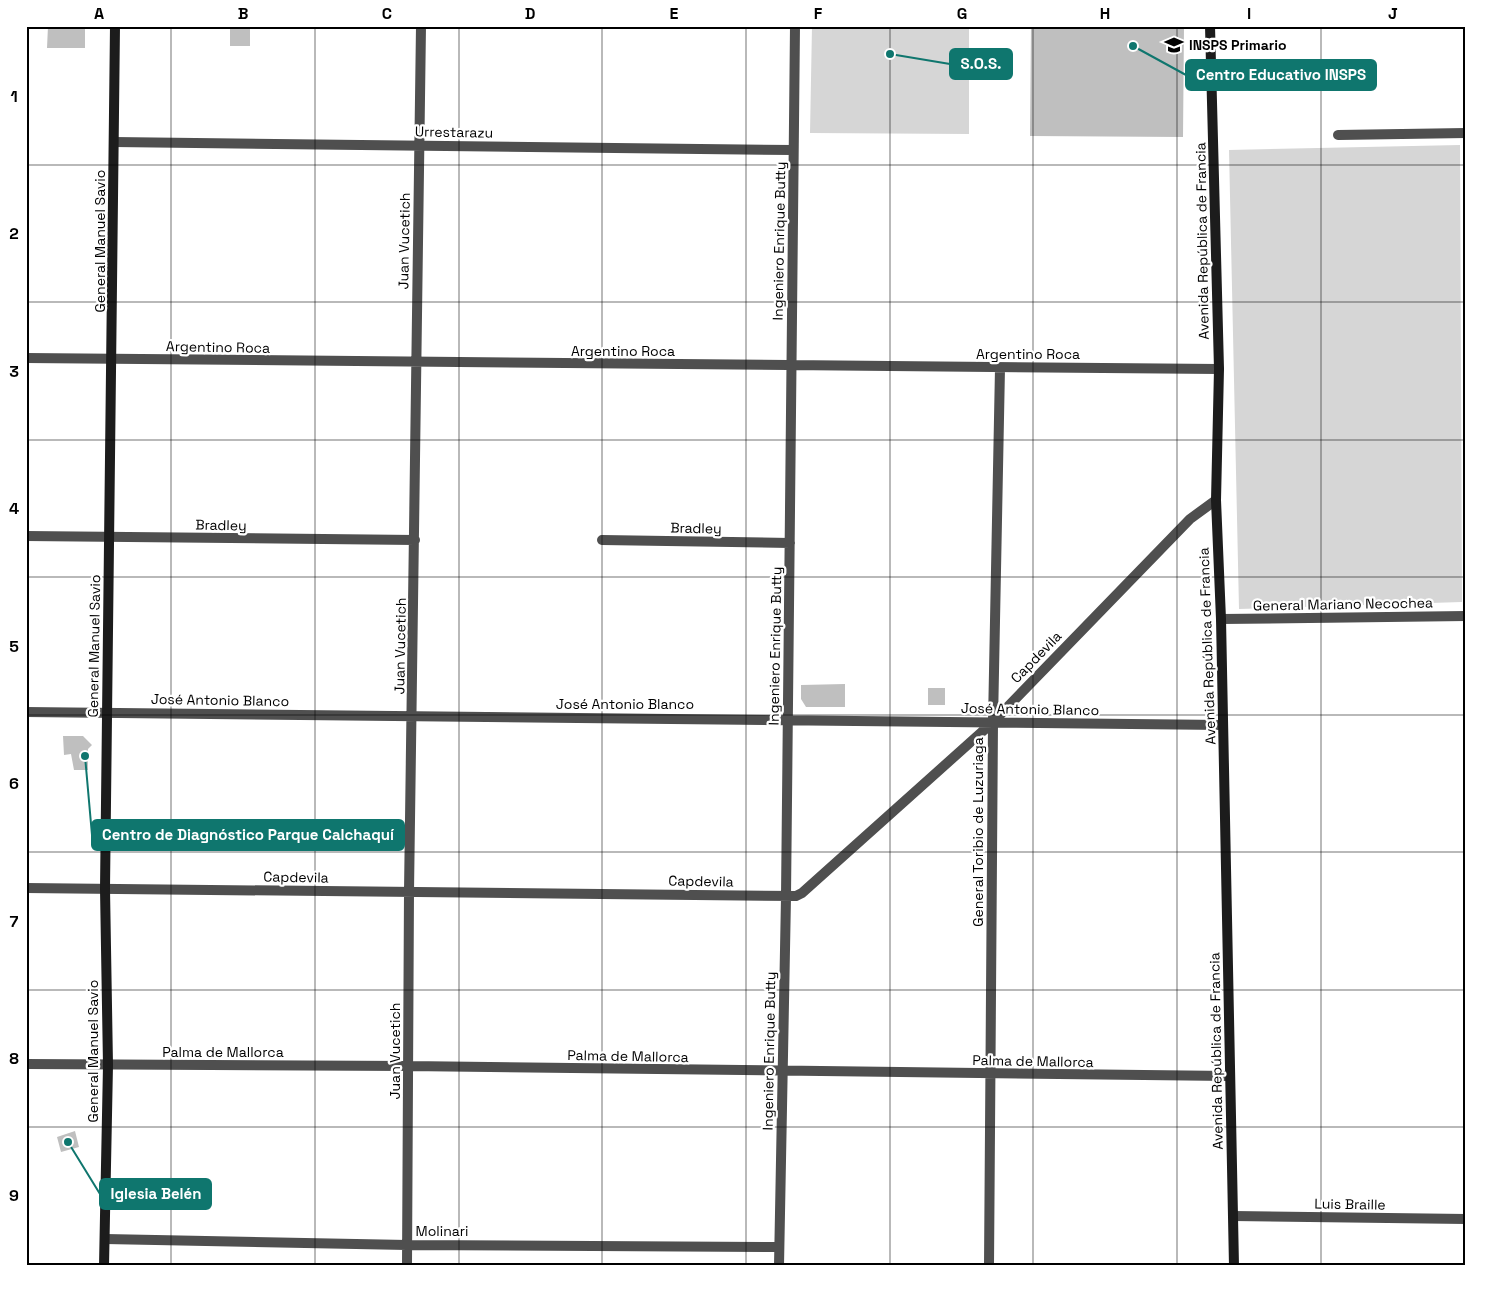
<svg xmlns="http://www.w3.org/2000/svg" width="1492" height="1292" viewBox="0 0 1492 1292" font-family="'Space Grotesk',sans-serif">
<style>
.green{fill:#d6d6d6}
.building{fill:#bfbfbf}
.lines{fill:none;stroke-linecap:round;stroke-linejoin:round}
.minor{stroke:#4f4f4f;stroke-width:10}
.secondary{stroke:#1c1c1c;stroke-width:10}
.grid{fill:none;stroke:#000;stroke-width:1;stroke-opacity:0.55}
.labels{text-anchor:middle;dominant-baseline:central;stroke-width:4.5;stroke-linejoin:round;paint-order:stroke}
.poi-label{font-size:14px;font-weight:bold;fill:#000;stroke:#fff;text-anchor:start}
.street-label{font-size:14px;fill:#000;stroke:#fff}
.leader{fill:none;stroke:#0f766e;stroke-width:2}
.callout-dot{fill:#0f766e;stroke:#fff;stroke-width:2}
.callout{fill:#0f766e;stroke:#0f766e;stroke-width:2}
.callout-label{font-size:15px;text-anchor:middle;font-weight:bold;fill:#fff}
.neatline{fill:none;stroke:#000;stroke-width:2}
.grid-label{font-size:16px;text-anchor:middle;font-weight:bold;fill:#000}
</style>
<rect width="100%" height="100%" fill="#fff"/>
<path class="green" d="M812,26h157v108l-159,-1z
M1460,145l2,457 -223,7 -10,-459z"/>
<path class="building" d="M48,26h37v22h-38z
M230,26h20v20h-20z
M1031,26h153l-1,111 -153,-1z
M845,684v23h-39l-5,-8v-14z
M928,688h17v17h-17z
M63,736h20l9,9 -4,4v21h-14l-3,-16 -7,1z
M75,1131l4,16 -18,5 -4,-15z"/>
<g class="lines">
<path class="minor" d="M1338,135l128,-2
M114,142l679,8
M26,358l1193,11
M26,536l389,4
M602,540l188,3
M1221,619l245,-3
M26,712l1197,13
M26,888l770,8 6,-3 191,-171 197,-203 26,-19
M26,1064l382,2 821,10
M1233,1216l233,3
M105,1239l302,6 372,2
M407,1266l2,-374 12,-866
M779,1266l7,-369 9,-871
M989,1266l4,-544 7,-354"/>
<path class="secondary" d="M1210,26l9,343 -3,131 5,119 13,647
M104,1266l4,-201 -3,-176 10,-863"/>
</g>
<path class="grid" d="M171,26v1240M315,26v1240M459,26v1240M602,26v1240M746,26v1240M890,26v1240M1033,26v1240M1177,26v1240M1321,26v1240M26,165h1440M26,302h1440M26,440h1440M26,577h1440M26,715h1440M26,852h1440M26,990h1440M26,1127h1440"/>
<defs>
<g id="school-bare" transform="scale(1.5)"><path d="M0-5L7-2L0 1L-7-2ZM-4 1L0 2.5L4 1V4Q0 6-4 4Z" fill="#000" stroke="#fff" stroke-width="2.5" paint-order="stroke"/></g>
</defs>
<g fill-rule="evenodd">
<use href="#school-bare" x="1174" y="45"/>
</g>
<g class="labels">
<g class="poi-label">
<text x="1189" y="45">INSPS Primario</text>
</g>
<g class="street-label">
<text transform="translate(454 132) rotate(1)">Urrestarazu</text>
<text transform="translate(100 241) rotate(-90)">General Manuel Savio</text>
<text transform="translate(404 241) rotate(-89)">Juan Vucetich</text>
<text transform="translate(779 241) rotate(-89)">Ingeniero Enrique Butty</text>
<text transform="translate(1202 241) rotate(-91)">Avenida República de Francia</text>
<text transform="translate(218 347) rotate(1)">Argentino Roca</text>
<text x="623" y="351">Argentino Roca</text>
<text x="1028" y="354">Argentino Roca</text>
<text transform="translate(221 525) rotate(1)">Bradley</text>
<text transform="translate(696 528) rotate(1)">Bradley</text>
<text transform="translate(1343 604) rotate(-1)">General Mariano Necochea</text>
<text transform="translate(94 646) rotate(-89)">General Manuel Savio</text>
<text transform="translate(400 646) rotate(-89)">Juan Vucetich</text>
<text transform="translate(775 646) rotate(-89)">Ingeniero Enrique Butty</text>
<text transform="translate(1207 646) rotate(-92)">Avenida República de Francia</text>
<text transform="translate(1036 657) rotate(-46)">Capdevila</text>
<text transform="translate(220 700) rotate(1)">José Antonio Blanco</text>
<text x="625" y="704">José Antonio Blanco</text>
<text transform="translate(1030 709) rotate(1)">José Antonio Blanco</text>
<text transform="translate(978 832) rotate(-90)">General Toribio de Luzuriaga</text>
<text transform="translate(296 877) rotate(1)">Capdevila</text>
<text transform="translate(701 881) rotate(1)">Capdevila</text>
<text transform="translate(93 1051) rotate(-90)">General Manuel Savio</text>
<text transform="translate(395 1051) rotate(-90)">Juan Vucetich</text>
<text transform="translate(769 1051) rotate(-89)">Ingeniero Enrique Butty</text>
<text transform="translate(1216 1051) rotate(-91)">Avenida República de Francia</text>
<text x="223" y="1052">Palma de Mallorca</text>
<text transform="translate(628 1056) rotate(1)">Palma de Mallorca</text>
<text transform="translate(1033 1061) rotate(1)">Palma de Mallorca</text>
<text transform="translate(1350 1204) rotate(1)">Luis Braille</text>
<text x="442" y="1231">Molinari</text>
</g>
</g>
<path class="leader" d="M890 54L950 64M1133 46L1186 75M85 756L92 835M68 1142L100 1194"/>
<g class="callout-dot">
<circle cx="890" cy="54" r="5"/>
<circle cx="1133" cy="46" r="5"/>
<circle cx="85" cy="756" r="5"/>
<circle cx="68" cy="1142" r="5"/>
</g>
<g class="callout">
<rect x="950" y="49" width="62" height="30" rx="5"/>
<rect x="1186" y="60" width="190" height="30" rx="5"/>
<rect x="92" y="820" width="312" height="30" rx="5"/>
<rect x="100" y="1179" width="111" height="30" rx="5"/>
</g>
<g class="callout-label">
<text x="981" y="69">S.O.S.</text>
<text x="1281" y="80">Centro Educativo INSPS</text>
<text x="248" y="840">Centro de Diagnóstico Parque Calchaquí</text>
<text x="156" y="1199">Iglesia Belén</text>
</g>
<rect width="1492" height="1292" fill="none" stroke="#ffffff" stroke-width="55"/>
<rect x="28" y="28" width="1436" height="1236" class="neatline"/>
<g class="grid-label">
<text x="99" y="19">A</text>
<text x="243" y="19">B</text>
<text x="387" y="19">C</text>
<text x="530" y="19">D</text>
<text x="674" y="19">E</text>
<text x="818" y="19">F</text>
<text x="962" y="19">G</text>
<text x="1105" y="19">H</text>
<text x="1249" y="19">I</text>
<text x="1393" y="19">J</text>
<text x="14" y="102">1</text>
<text x="14" y="239">2</text>
<text x="14" y="377">3</text>
<text x="14" y="514">4</text>
<text x="14" y="652">5</text>
<text x="14" y="789">6</text>
<text x="14" y="927">7</text>
<text x="14" y="1064">8</text>
<text x="14" y="1201">9</text>
</g>
</svg>
